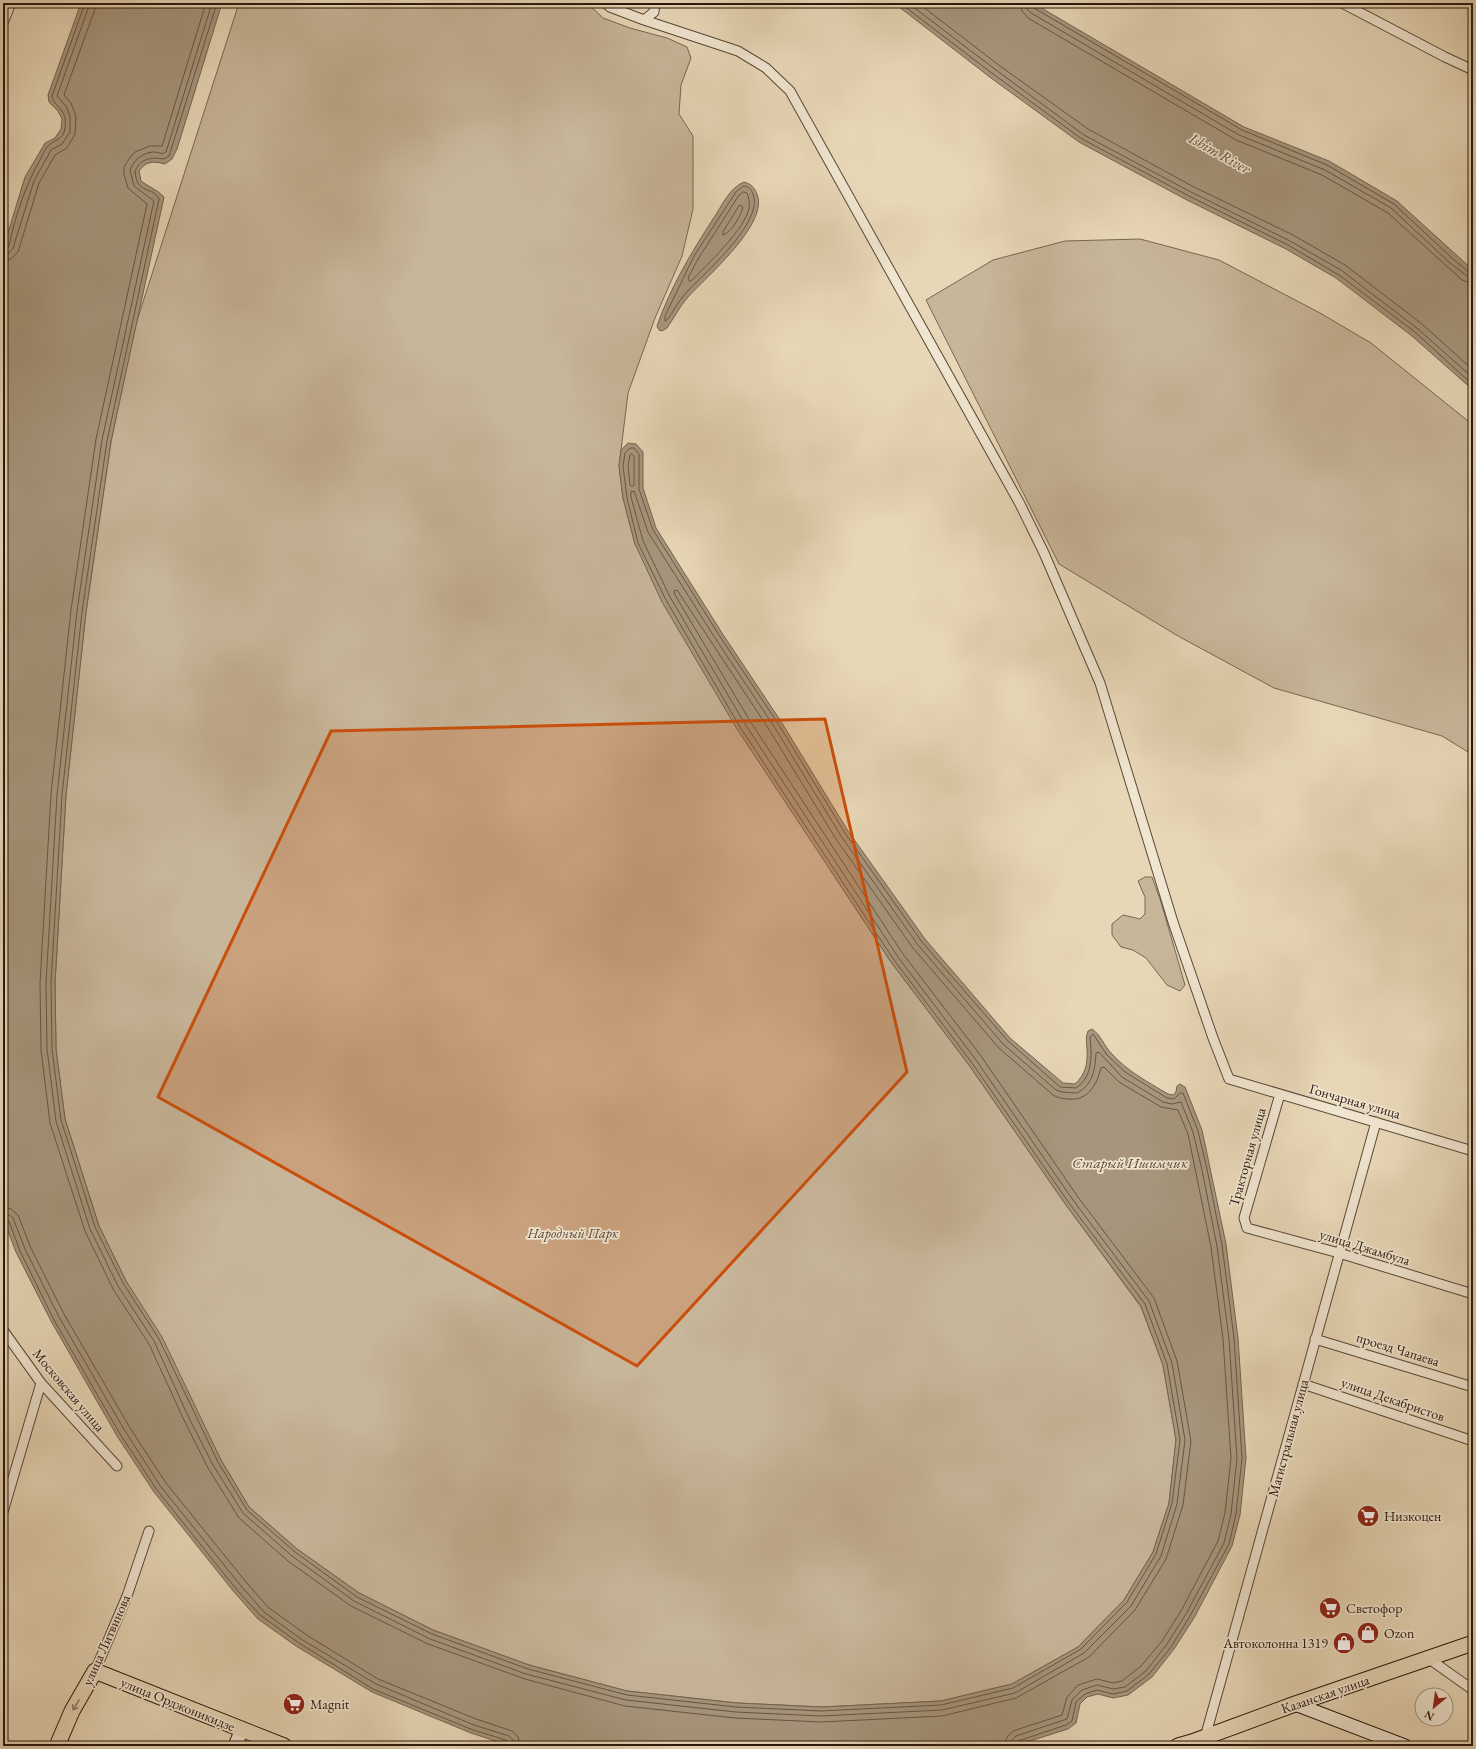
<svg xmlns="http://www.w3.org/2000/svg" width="1476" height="1749" viewBox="0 0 1476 1749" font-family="'EB Garamond',serif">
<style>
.green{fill:#c8b69a;stroke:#786653}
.water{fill:#a7967d;stroke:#756350}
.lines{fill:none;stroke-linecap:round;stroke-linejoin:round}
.shore{stroke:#685644;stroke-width:1}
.street-casing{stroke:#594737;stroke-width:11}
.secondary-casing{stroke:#29170c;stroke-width:15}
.primary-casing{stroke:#29170c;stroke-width:17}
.street{stroke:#f0e5d0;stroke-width:9}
.secondary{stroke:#f0e5d0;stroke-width:13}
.primary{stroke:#e8d7b7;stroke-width:15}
.oneway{stroke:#92816a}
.marked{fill:#cb4f0c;fill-opacity:0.2;stroke:#cb4f0c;stroke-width:3;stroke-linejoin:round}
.labels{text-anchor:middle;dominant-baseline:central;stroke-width:3.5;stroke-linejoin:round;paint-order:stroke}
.street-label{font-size:14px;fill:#29170c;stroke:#f0e5d0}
.park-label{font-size:14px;font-style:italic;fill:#594737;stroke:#f0e5d0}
.poi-label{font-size:14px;fill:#29170c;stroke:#f0e5d0;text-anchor:start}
.water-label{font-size:15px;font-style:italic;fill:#5b4a39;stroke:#f0e5d0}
</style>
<rect width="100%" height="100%" fill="#e8d7b7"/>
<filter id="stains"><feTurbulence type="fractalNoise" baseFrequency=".005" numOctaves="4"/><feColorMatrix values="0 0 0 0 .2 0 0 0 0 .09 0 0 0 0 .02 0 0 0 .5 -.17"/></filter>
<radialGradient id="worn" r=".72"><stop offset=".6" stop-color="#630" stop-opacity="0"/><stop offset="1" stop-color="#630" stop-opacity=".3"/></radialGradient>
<path class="green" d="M239,3h348l16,15 27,10 37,10 20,9 4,11 -10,27 -2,29 14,22v73l-11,47 -27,62 -27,75 -9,73 4,32 12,46 194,324 62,94 78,103 97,140 75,102 22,58 13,75 -7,63 -16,49 -29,48 -46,47 -66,37 -71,17 -119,6 -85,-4 -110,-12 -98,-26 -96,-35 -74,-37 -62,-44 -48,-42 -28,-47 -95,-179 -27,-55 -34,-107 -9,-70 -1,-66 11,-188 20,-183 25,-170 24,-115z
M1140,239l79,21 101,53 51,30 102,82v330l-31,-19 -168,-48 -96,-52 -119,-72 -133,-264 67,-40 72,-19z
M1145,877h7l9,25 24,83 -5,6 -13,-6 -21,-27 -13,-8 -12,-3 -9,-12v-11l11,-9 17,4 5,-5v-17l-7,-16z"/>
<path class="water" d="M81,3h141l-45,146 -5,10 -7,5c-12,-3 -19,-3 -26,7l2,10c8,6 17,9 23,16l-53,244 -25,171 -20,183 -11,188 1,66 9,70 34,107 27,55 36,56 59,123 28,47 48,42 62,44 74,37 96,35 98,26 110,12 85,4 119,-6 71,-17 66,-37 46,-47 29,-48 16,-49 7,-63 -13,-75 -22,-59 -75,-101 -97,-140 -78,-103 -154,-233 -75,-127 -27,-58 -12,-46 -4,-32 2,-16 7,-7 8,1 7,8v36l13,40 66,105 60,90 66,108 77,108 85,99 53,45 12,1c10,-9 13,-20 12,-34 0,-7 -2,-12 1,-19l4,-2c9,6 12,17 20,25 15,17 36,28 56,40l5,1 3,-3 1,-6 3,-2 5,3 17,43 24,114 12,94 8,120 -6,57 -8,31 -38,72 -20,31 -22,28 -24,18 -15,3 -15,-4 -11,3 -7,7 -4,19 -8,6 -54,17h-503l-40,-13 -99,-41 -76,-46 -38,-27 -24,-27 -80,-100 -37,-56 -66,-115 -35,-69 -13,-34v-963l4,-19 18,-59 20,-34 10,-5 6,-9 1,-10 -4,-8 -9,-9 -1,-7z
M894,3h139l211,124 85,34 68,40 76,69v120l-61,-54 -76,-58 -50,-29 -101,-50 -106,-57 -88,-64z
M744,182c7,2 10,5 13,12 12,30 -50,82 -69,103 -8,9 -14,21 -21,31l-5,3 -3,-1 -2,-4c13,-38 34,-73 56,-107 9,-13 16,-31 31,-37z"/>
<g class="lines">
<path class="shore" d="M206,3l-44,143h-12l-15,6 -4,4 -7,11v7l4,14 19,16 -51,235 -25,171 -20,184 -11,189 1,67 9,73 35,108 28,58 36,55 34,74 25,50 31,50 49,43 63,45 77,38 97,35 100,27 110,12 86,4 121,-6 74,-18 73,-41 46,-47 31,-51 17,-54 8,-64 -14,-80 -23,-63 -76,-101 -97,-141 -78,-102 -153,-233 -75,-126 -1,-4 3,-1 93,141 66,108 77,109 86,100 54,47c5,3 10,4 16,4 19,2 28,-15 32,-31l3,-1 15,15 42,25 17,3 10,24 23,113 12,92 8,119 -6,55 -7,28 -37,70 -19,30 -21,25 -19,15 -9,2 -16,-4 -19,6 -11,12 -5,18 -49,16 -6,6 -3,9
M212,3l-46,149c-5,3 -8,0 -13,0 -11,1 -19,8 -23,18l4,16 20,15 -52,239 -25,171 -20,184 -11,188 1,66 9,72 34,108 28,57 36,55 34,75 25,49 30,48 49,43 62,45 76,38 96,35 100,26 110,12 85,4 121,-6 73,-17 69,-40 47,-47 30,-50 16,-52 8,-64 -13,-77 -23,-62 -76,-101 -97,-140 -78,-103 -153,-233 -75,-127 -27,-56 -12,-44v-5l3,-1 14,41 67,106 60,90 66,108 77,109 85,99 53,46 6,2 15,1c16,-8 18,-24 19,-40l3,-1 23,25 41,25 9,2 9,-2 12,30 9,38 15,76 12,93 8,119 -6,56 -7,29 -38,71 -19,30 -21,27 -21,16 -12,2 -16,-4 -15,5 -10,10 -5,19 -51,17 -4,4 -2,6
M217,3l-48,153 -5,3c-13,-2 -23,-1 -29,12 2,25 17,14 24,28l-52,242 -25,171 -20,183 -11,188 1,66 9,71 34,107 28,56 36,56 59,123 29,48 48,42 62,45 75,37 96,35 99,26 109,12 85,4 120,-6 72,-17 68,-39 46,-47 29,-48 16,-51 8,-63 -13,-76 -22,-60 -76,-101 -97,-140 -78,-103 -154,-233 -74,-127 -28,-57 -11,-45 -4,-32 2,-13 5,-5h4l5,6v35l14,41 66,105 60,90 66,108 77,109 85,98 53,47 16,1c17,-11 16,-33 14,-51l3,-3 14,21 18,17 42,26 7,1 6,-6h3l15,38 9,38 15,76 12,93 8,120 -6,56 -7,30 -39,72 -19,31 -22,27 -22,17 -14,3 -16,-4 -12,4 -9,8 -4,19 -6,4 -48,16 -3,5
M900,3l93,71 89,65 105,56 101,50 51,30 76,57 58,53
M908,3l88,67 88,65 105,56 101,50 51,29 77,59 55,49
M918,3l82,63 88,63 104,57 101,49 52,30 77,59 51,46
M1020,3l2,8 6,7 208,122 86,35 66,38 74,67 11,4
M1026,3l1,6 4,4 208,122 86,35 66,38 59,55 17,13 6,2
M1031,3l3,5 208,122 85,35 67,39 59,55 16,13 4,1
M744,186c5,1 7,3 9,8 11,29 -50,80 -68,100 -7,8 -12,18 -18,26l-2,1v-5l29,-60 42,-64z
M744,192l3,1c2,5 3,10 2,15 -3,20 -43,58 -58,73h-2l-1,-3 10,-19 41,-64z
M740,205l3,2c-2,8 -11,25 -20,28v-3z
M3,249h4l2,-3c6,-29 16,-60 31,-86 2,-4 4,-9 7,-13 6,-7 17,-7 18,-19 3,-20 -11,-20 -13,-32l33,-93
M3,254l6,-1 4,-5 21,-67 17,-31 11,-6 8,-12v-16l-4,-10 -9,-10 33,-93
M3,260l8,-1 7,-7 21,-69 16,-28 12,-7 8,-14 1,-18 -5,-13 -7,-8 31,-86 1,-6
M632,454l2,2v29l-2,2 -2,-2 -2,-19 2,-11z
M3,1207l8,2 7,6 12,31 34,68 66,114 36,55 80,99 22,25 37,27 73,45 98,40 36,12 6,6 3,9
M3,1213l5,1 5,4 12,31 34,68 66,114 36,56 80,99 23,26 37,27 75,45 98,41 35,11 4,4 1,6
M3,1218l6,3 11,30 34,69 66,114 37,56 80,100 23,25 39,28 74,46 100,41 33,10 3,6"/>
<g class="street-casing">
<path id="street" d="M605,3l5,4 34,13 94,31 28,17 24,23 230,413 24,49 56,130 73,239 40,116 16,41 244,72
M1342,3l103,54 28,13
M610,7l15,-4
M644,20l10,-8 1,-9
M3,23l8,-20
M1280,1094l-36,124 3,10 92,25 134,41
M3,1330l38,53 76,83
M1315,1339l158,48
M1303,1384l170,57
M3,1512l38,-129
M1428,1658l45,32
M95,1671l32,-75 22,-65
M1202,1737l4,-3 170,-612"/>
</g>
<g class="secondary-casing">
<path id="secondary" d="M1295,1704l110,42
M235,1746l7,-17"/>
</g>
<g class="primary-casing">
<path id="primary" d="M57,1746l15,-35 23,-40 189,75
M1178,1746l14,-4 103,-38 178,-61"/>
</g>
<use href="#street" class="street"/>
<use href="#secondary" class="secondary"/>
<use href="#primary" class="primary"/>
</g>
<defs><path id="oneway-shaft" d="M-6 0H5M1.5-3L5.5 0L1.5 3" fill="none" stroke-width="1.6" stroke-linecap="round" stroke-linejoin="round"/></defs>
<use class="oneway" href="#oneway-shaft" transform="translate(76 1705) rotate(120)"/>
<path class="marked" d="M825,719l82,353 -270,294 -479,-269 173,-366z"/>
<defs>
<g id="supermarket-disc" transform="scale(1.15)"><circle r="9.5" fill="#8f2418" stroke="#f0e5d0"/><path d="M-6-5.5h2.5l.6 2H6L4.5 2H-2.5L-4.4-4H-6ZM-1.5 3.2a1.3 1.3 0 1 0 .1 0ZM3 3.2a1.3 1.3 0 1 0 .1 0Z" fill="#fff"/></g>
<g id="shop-disc" transform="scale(1.15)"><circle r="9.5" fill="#8f2418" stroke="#f0e5d0"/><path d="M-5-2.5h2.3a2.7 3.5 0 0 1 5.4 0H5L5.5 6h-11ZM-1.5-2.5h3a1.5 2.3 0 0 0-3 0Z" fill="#fff"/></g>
</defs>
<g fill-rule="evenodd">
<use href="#supermarket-disc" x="1368" y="1516"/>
<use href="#supermarket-disc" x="1330" y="1608"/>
<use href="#shop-disc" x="1368" y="1633"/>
<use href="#shop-disc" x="1344" y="1643"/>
<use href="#supermarket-disc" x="294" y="1704"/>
</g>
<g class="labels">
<g class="street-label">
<text transform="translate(1355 1101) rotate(16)">Гончарная улица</text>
<text transform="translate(1247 1157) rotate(-74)">Тракторная улица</text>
<text transform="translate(1365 1247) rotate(17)">улица Джамбула</text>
<text transform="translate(1398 1349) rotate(17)">проезд Чапаева</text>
<text transform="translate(69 1390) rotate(50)">Московская улица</text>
<text transform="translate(1393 1399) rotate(19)">улица Декабристов</text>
<text transform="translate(1288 1438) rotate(-75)">Магистральная улица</text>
<text transform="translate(106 1640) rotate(-66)">улица Литвинова</text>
<text transform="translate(1325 1694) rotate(-19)">Казанская улица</text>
<text transform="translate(178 1704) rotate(22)">улица Орджоникидзе</text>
</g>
<g class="park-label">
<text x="573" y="1233">Народный Парк</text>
</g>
<g class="poi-label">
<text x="1384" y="1516">Низкоцен</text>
<text x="1346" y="1608">Светофор</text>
<text x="1384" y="1633">Ozon</text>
<text x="1328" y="1643" text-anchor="end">Автоколонна 1319</text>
<text x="310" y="1704">Magnit</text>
</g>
<g class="water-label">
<text transform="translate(1220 153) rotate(29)">Ishim River</text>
<text x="1130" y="1162">Старый Ишимчик</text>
</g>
</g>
<rect width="1476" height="1749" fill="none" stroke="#e8d7b7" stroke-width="16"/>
<rect x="4" y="4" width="1468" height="1741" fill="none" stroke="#29170c" stroke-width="2"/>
<rect x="8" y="8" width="1460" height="1733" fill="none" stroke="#29170c"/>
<g transform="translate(1434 1707) rotate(209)"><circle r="19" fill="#f0e5d0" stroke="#a09382"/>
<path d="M0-3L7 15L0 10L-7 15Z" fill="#8f2418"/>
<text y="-6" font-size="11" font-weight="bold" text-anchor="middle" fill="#29170c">N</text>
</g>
<rect width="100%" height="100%" filter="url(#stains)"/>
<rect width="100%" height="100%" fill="url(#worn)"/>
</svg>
